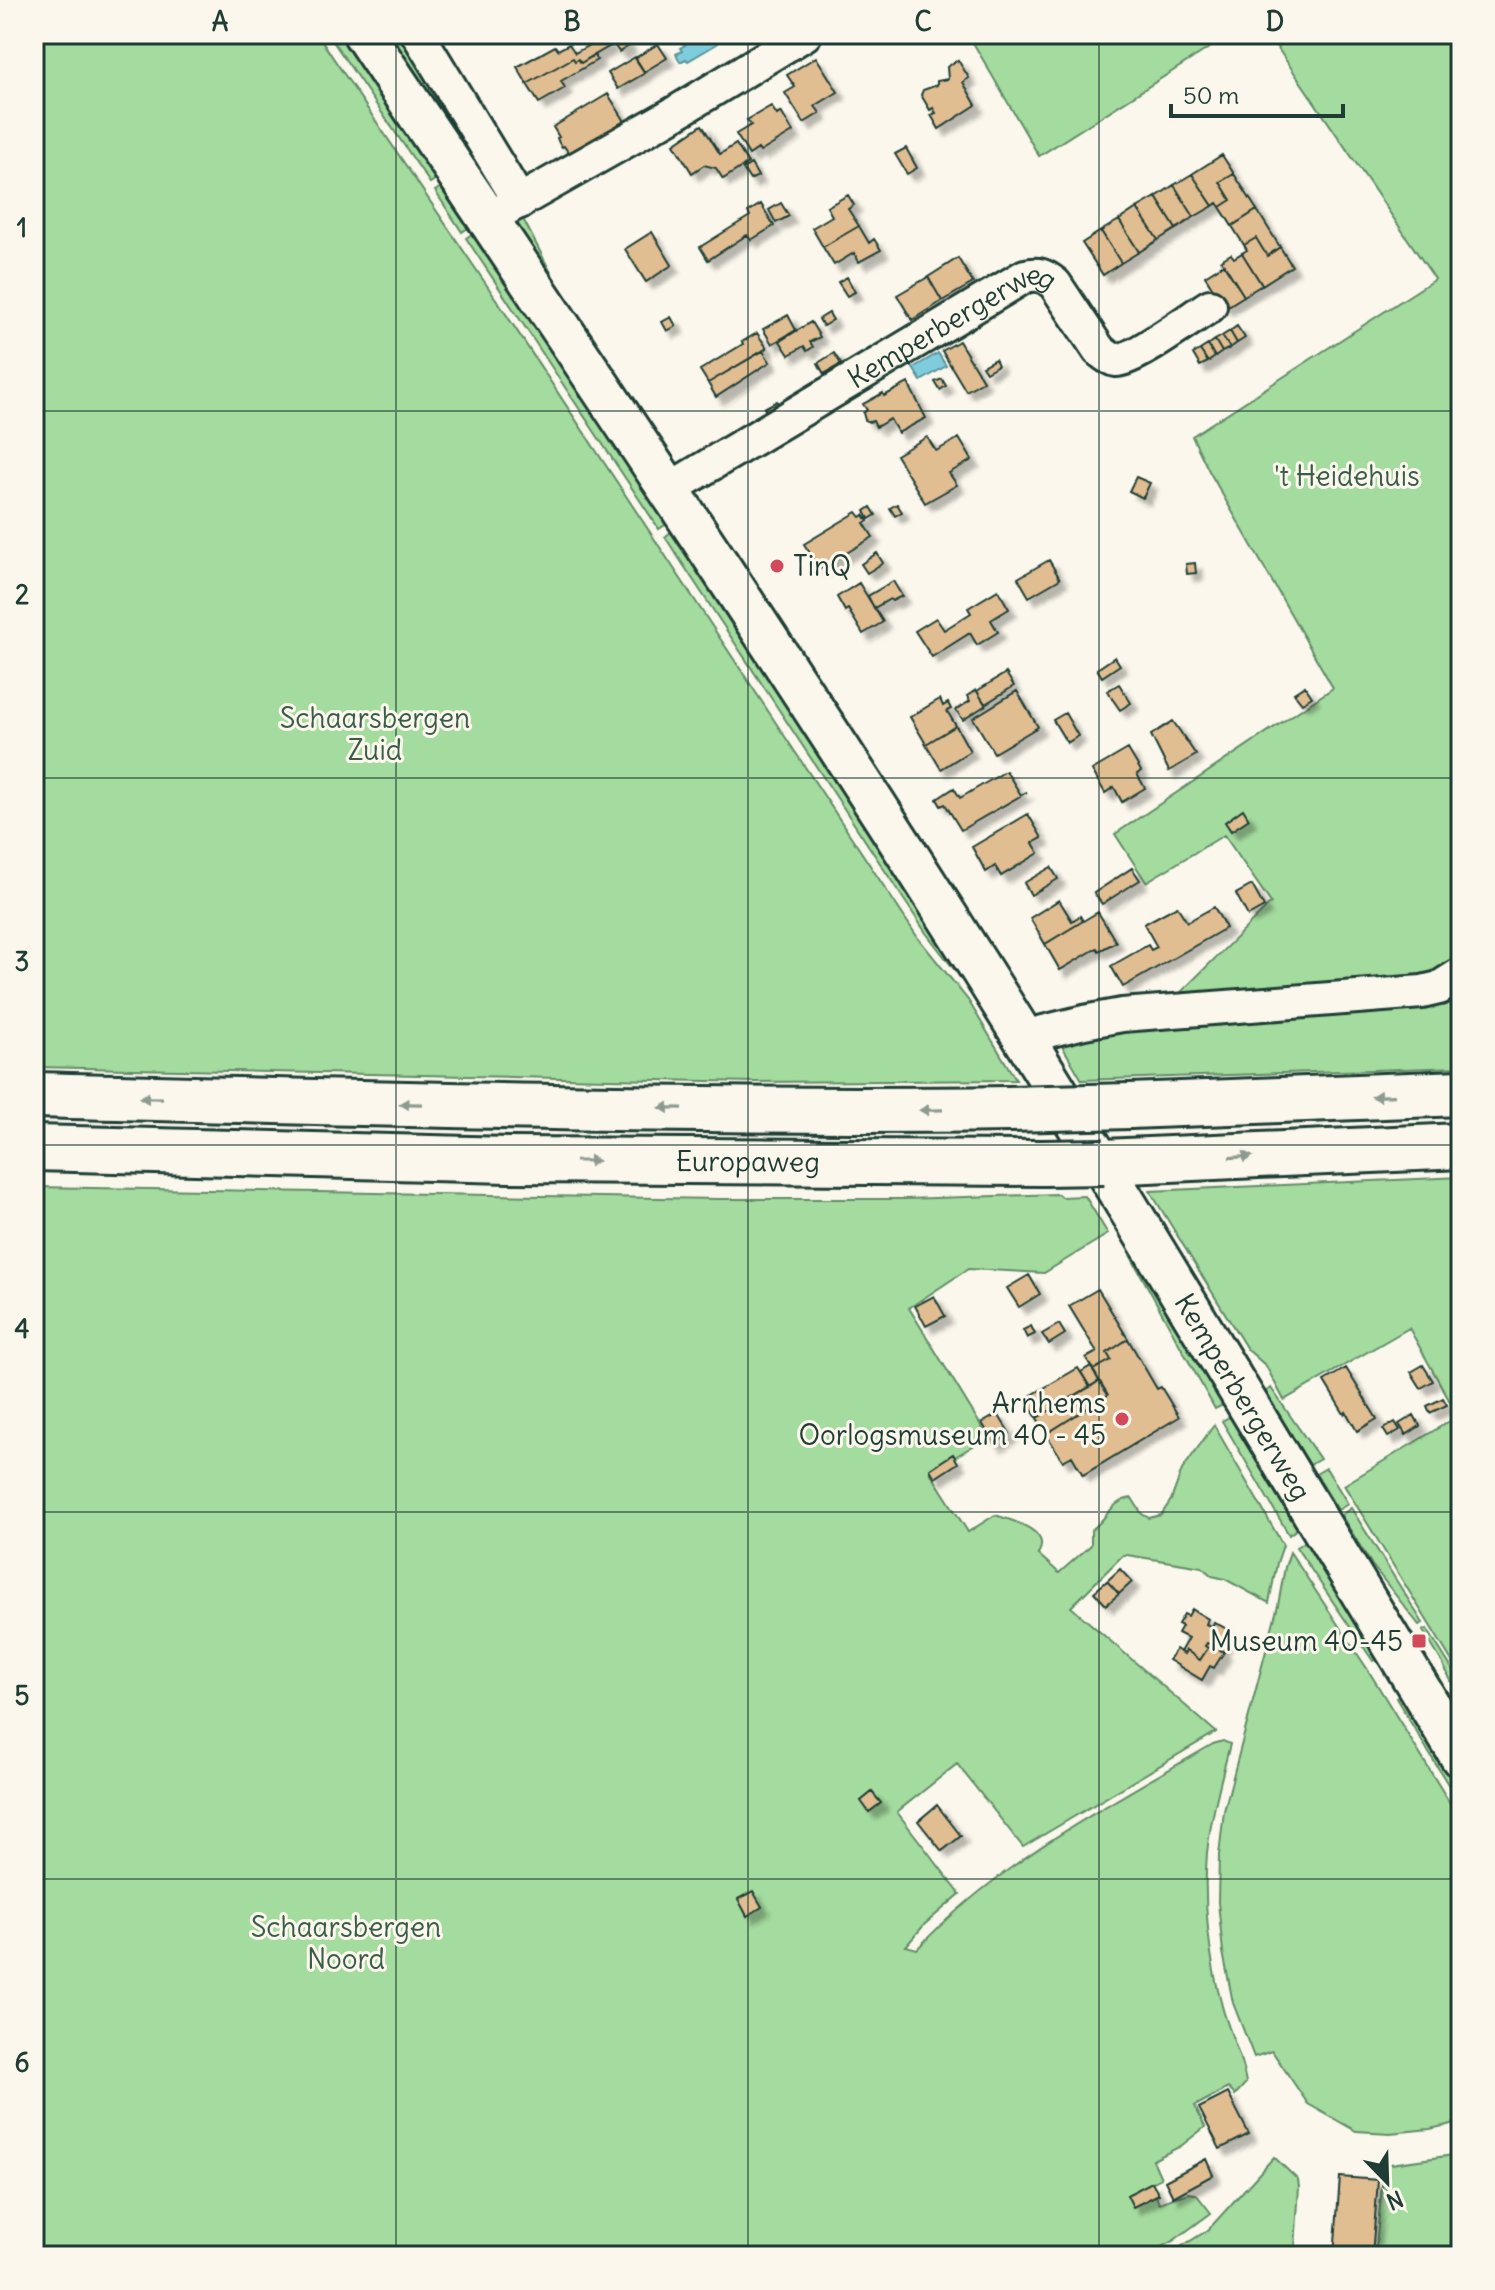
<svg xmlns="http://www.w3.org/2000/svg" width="1495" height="2290" viewBox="0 0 1495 2290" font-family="Delius,sans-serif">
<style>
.green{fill:#a4db9e;stroke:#628c69;stroke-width:2}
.water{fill:#7fccdd;stroke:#599399;stroke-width:2}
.building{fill:#e1bd92;stroke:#1f3d34;stroke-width:2;filter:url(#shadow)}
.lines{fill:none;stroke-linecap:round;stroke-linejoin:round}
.minor-casing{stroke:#1f3d34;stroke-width:38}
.major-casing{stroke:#1f3d34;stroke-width:46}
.highway-casing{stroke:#1f3d34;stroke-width:50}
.minor{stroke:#fbf7ec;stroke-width:32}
.major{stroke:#fbf7ec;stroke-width:40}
.highway{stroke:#fbf7ec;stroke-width:44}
.highway-bridge-casing{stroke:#1f3d34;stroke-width:50;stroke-linecap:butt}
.highway-bridge{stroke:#fbf7ec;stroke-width:44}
.oneway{fill:#8d9a90}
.grid{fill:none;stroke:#1f3d34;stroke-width:2;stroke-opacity:0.55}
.poi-dot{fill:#d1495b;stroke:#fbf7ec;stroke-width:3}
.labels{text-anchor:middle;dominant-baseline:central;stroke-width:6;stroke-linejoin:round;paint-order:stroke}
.street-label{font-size:28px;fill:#1f3d34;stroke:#fbf7ec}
.park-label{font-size:28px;fill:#3a5d49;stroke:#fbf7ec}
.poi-label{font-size:28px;fill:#1f3d34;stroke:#fbf7ec;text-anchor:end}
.neatline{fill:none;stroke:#1f3d34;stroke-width:3}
.grid-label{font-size:26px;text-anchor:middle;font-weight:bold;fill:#1f3d34}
</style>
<defs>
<filter id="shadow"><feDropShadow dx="7" dy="7" stdDeviation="2" flood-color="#0004"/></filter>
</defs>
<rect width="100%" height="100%" fill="#fbf7ec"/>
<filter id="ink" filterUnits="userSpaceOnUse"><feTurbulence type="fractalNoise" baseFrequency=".0125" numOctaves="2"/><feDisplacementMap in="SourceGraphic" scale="16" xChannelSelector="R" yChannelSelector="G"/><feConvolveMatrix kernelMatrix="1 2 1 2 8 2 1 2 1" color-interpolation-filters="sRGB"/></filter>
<g filter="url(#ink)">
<path class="green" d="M34,34h283l171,253 430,651 50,62 48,80 -262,2 -720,-15z
M328,34h14l35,40 68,99 -15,10z
M379,34h29l90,155 -6,5z
M968,34h263l-192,122z
M1268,34h193v932l-26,17 -262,17 98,-97 -47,-68 -78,47 -31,-48 218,-146 -124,-217 -17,-35 243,-157z
M450,181l28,40 -16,11 -27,-41z
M521,215l38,73 21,33 -12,-1 -52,-87 1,-10z
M481,228l193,291 -15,10 -193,-291z
M678,526l296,469 -48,-62 -261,-396z
M1461,980v87l-379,13 -25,-43z
M1461,1177v499l-117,-191 114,-69 -49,-88 -125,72 -18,-34 -19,-17 -97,-158z
M34,1187l684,12h186l154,-5 3,3 24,-1 23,38 -64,39 -76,-4 -59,39 79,129 -58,35 38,60 27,-17c16,5 58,16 43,39l21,19 32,-28v-15c15,-9 20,-30 41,-32l10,16 7,4 12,-3 10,-15 11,-30 32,-45 69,120 -6,18 -8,40 -44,-24 -13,-3 -10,-9 -75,-12h-4l-52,52 145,125 -193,115 -66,-83 -60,48 63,82 -35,30 -19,22 11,3c83,-88 193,-145 296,-205l10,-3 7,3c-9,36 -19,72 -23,109 -4,49 2,106 15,153 7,27 20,49 24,77l-11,12 -7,-7 -33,18 10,21 -24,19 -28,14 8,18 -10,5 8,20 29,-10 8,1 15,19 -38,28 -29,15h-1110z
M1133,1253l92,151 -10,5 -85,-154z
M1271,1388l49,71 -10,6 -45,-73z
M1231,1416l70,99 -4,14 -8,6 -67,-114z
M1326,1468l22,36 -10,6 -22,-36z
M1351,1508l72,115 -4,2 -47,-60 -31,-50z
M1306,1541l14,3 24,40 33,75 -4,2 -77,-114z
M1290,1552l78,118 93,151v301l-31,7 -40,4 -34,-2 -48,-27 -36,-53 -18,6 -21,-54 -10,-51 -5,-50 1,-47 5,-44 54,-206 7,-38z
M1427,1629l34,54v19l-19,-40 -19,-31z
M1399,1696c17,26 50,50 61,77 3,9 1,23 1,33l-65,-108z
M1461,2154v102h-86l9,-91z
M1274,2157l24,23 1,7 -4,61 -2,8h-127l42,-26z"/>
<path class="water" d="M704,34h7l6,10 -29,17 -2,-2 -6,3 -4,-8 6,-3 -2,-3z
M938,353l8,13 -25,15 -8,-13z"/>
<path class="building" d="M605,36l5,10 -29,17 -3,-4 -3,2 -2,-3 -46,26 -10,-17 38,-21 3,4 11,-6 6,9z
M624,37l5,9 -10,6 -6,-9z
M658,44l9,14 -23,14 -9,-14z
M594,55l3,5 -36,21 4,7 -26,15 -12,-19 46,-26 2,3 3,-2 3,4z
M635,57l10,16 -27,16 -10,-16z
M816,57l22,35 -23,14 5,7 -16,10 -19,-30 10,-6 -8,-12z
M958,60l11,18 -6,4 13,23 -37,24 -8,-14 5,-2 -3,-5 -3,2 -9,-15 2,-5 14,-5v-4l11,-2 -1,-12z
M608,94l18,29 -55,33 -7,-10 -2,1 -3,-4 -2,-5 2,-1 -6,-10z
M771,106l6,9 4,-3 12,20 -33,20 -2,-3 -9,6 -13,-21 15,-9 -4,-5z
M702,125l18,29 16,-10 12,19 -25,16 -7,-11 -12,-3 -12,8 -18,-29z
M906,148l11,20 -10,6 -12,-20z
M1222,155l12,19 -14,8 11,18 -11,7 -3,-4 -4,3 -21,-32z
M751,164l7,12 -8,4 -7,-11z
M1192,174l21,32 -19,11 -20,-32z
M1234,174l23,36 -25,16 -12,-19 11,-7 -11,-18z
M1174,185l20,32 -18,12 -20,-32z
M848,195l6,10 -6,4 11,17 -36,21 -11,-19 20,-12 -5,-9z
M1156,197l20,32 -18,11 -21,-32z
M781,203l8,13 -13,7 -7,-13z
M761,204l13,22 -23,14 -4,-5 -39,25 -8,-13 50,-31 -2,-4z
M1137,208l21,32 -19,12 -20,-32z
M1257,210l23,37 -13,9 -11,-18 -12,7 -12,-19z
M1119,220l20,32 -18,11 -20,-32z
M859,226l10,17 5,-4 7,11 -22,12 -5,-9 -20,12 -11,-18z
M1101,231l20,32 -18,12 -21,-32z
M652,232l20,33 -26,17 -21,-33z
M1256,238l11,18 13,-9 12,19 -30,19 -20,-32 5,-3 -3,-5z
M1242,253l20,32 -18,11 -23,-36 10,-6 3,4z
M958,258l15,25 -31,18 -14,-24z
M1224,264l20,32 -19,12 -20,-32z
M847,277l8,15 -8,4 -9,-14z
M928,277l14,24 -30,19 -15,-25z
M829,313l4,7 -10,6 -4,-7z
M788,315l8,15 -24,14 -9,-15z
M671,317l5,9 -9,5 -5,-9z
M811,322l9,15 -10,5 3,5 -6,4 -3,-5 -15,9 -9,-14z
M1237,326l8,12 -8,5 -7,-12z
M1230,331l7,12 -7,5 -8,-12z
M757,333l10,15 -59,35 -8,-13 43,-26 -1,-2z
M1222,336l8,12 -8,4 -7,-12z
M1215,340l7,12 -7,5 -7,-12z
M959,341l24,40 -17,10 -24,-40z
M1208,345l7,12 -7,5 -8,-12z
M1200,350l8,12 -8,4 -7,-12z
M763,351l7,11 -54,35 -8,-14z
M834,353l7,11 -17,10 -6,-11z
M995,359l3,6 -12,7 -4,-6z
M942,379l4,7 -6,4 -5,-8z
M908,383l18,35 -28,15 -8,-14 -14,8 -3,-6 -4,1 -4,-2 -2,-7 4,-3 -4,-6 20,-11 1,3z
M777,401l5,8 -13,8 -5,-9z
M927,437l9,14 23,-13 13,22 -23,13 8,12 -32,18 -29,-48z
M1136,477l14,6 -7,15 -14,-7z
M897,504l5,8 -7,4 -5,-8z
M871,507l5,8 -7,4 -4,-8z
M857,512l4,5 3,-2 4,6 -4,2 9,14 -53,32 -16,-25z
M877,553l6,10 -16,10 -6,-9z
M1049,560l11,19 -31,18 -11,-19z
M1195,563l1,10 -9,1 -1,-10z
M893,581l9,15 -10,5 -2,-2 -16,9 -6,-12z
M859,583l24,39 -20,12 -15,-25 -3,2 -8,-14z
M998,590l11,19 -18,11 7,12 -21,13 -7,-12 -38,24 -17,-26 21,-13 8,12 27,-17 -3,-5z
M1115,657l5,8 -18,12 -5,-8z
M1006,673l8,13 -29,18 -8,-13z
M1119,684l12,19 -11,7 -13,-19z
M1305,686l7,11 -10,6 -8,-10z
M976,690l10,15 -23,15 -7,-10 14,-9 -3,-5z
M1017,691l21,36 -44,26 -21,-35z
M940,699l3,7 5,-3 3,6 -4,2 9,15 -30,18 -16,-27z
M1065,713l13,23 -11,7 -14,-23z
M1173,721l23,34 -27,16 -18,-36z
M956,726l14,25 -29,18 -15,-25z
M1128,749l13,22 -4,3 8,14 -23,14 -8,-15 -9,6 -13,-23z
M1006,771l15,24 6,-3 -66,38 -16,-26 -4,2 -4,-7 17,-11 6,10z
M1243,809l6,10 -18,12 -6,-9z
M1028,814l14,24 -9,5 6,10 -38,23 -6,-10 -9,6 -14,-25z
M1051,867l7,12 -27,16 -7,-12z
M1132,868l8,12 -38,24 -8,-11z
M1252,885l12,22 -16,9 -12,-22z
M1059,900l13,21 8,-5 3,5 -38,23 -15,-26z
M1177,906l10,16 27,-15 12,21 -103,59 -12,-21 37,-21 3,5 6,-3 -13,-23z
M1098,912l18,30 -17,9 -2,-3 -37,22 -15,-26z
M1029,1275l11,19 -21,13 -12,-19z
M1098,1289l30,50 -21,14 4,7 -18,10 -7,-12 11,-6 -28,-46z
M934,1296l11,20 -19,10 -11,-20z
M1059,1324l6,10 -16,10 -7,-10z
M1031,1326l4,8 -8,4 -4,-8z
M1128,1339l29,50 4,-2 18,30 -96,58 -11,-19 -9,5 -17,-27 62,-39 -15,-25 18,-10 -4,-7z
M1423,1365l10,16 -12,7 -10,-16z
M1091,1366l8,15 -9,6 -9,-15z
M1078,1368l12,19 -53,31 -12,-19z
M1346,1368l31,51 -20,12 -11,-19 -2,2 -20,-33z
M1099,1381l9,14 -62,39 -9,-16z
M1443,1398l4,7 -17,8 -3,-7z
M998,1414l12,20 -15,10 -13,-21z
M1414,1415l6,11 -14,9 -7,-11z
M1395,1422l5,8 -12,7 -5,-8z
M953,1454l5,9 -23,15 -5,-9z
M1120,1569l12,13 -13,12 -12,-13z
M1107,1581l12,13 -13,11 -12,-13z
M1192,1609l16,10 -2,5 6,3 2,-5 16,9 -8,15 -7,-4 -2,4 -6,-3 -2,3 3,2 -8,12 -14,-10 -2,4 -4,-2 8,-14 -10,-5 4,-7 -4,-2 6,-10 4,2z
M1215,1642l7,4 -2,4 4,2 -10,16 -4,-2 -8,14 -33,-20 7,-11 8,5 2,-4 14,10 8,-12 -3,-2 2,-3 6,3z
M872,1792l9,11 -12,9 -8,-11z
M937,1805l24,31 -19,15 -24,-30z
M753,1891l9,16 -15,9 -9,-17z
M1228,2093l21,41 -29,15 -21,-41z
M1206,2159l7,16 -40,22 -8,-16z
M1340,2177l38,3 -6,76 -38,-1z
M1152,2182l7,12 -26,13 -6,-12z"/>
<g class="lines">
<g class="minor-casing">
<g id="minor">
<path d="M418,34l102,168"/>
<path d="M488,219l187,-106 130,-79"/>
<path id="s1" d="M668,490l357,-214c13,-3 19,-1 30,8l44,66c5,4 10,9 17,10 17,1 76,-43 94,-54"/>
<path d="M1023,1037l61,-15 38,-7 300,-23 17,-4 22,-14"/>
</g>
</g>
<g class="major-casing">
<g id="major">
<path id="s2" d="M364,34c196,293 394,585 583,882 176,277 343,561 514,841"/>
</g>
</g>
<g class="highway-casing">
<g id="highway">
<path d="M34,1095c325,8 650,18 975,14"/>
<path d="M1130,1106l331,-13"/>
<path id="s3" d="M34,1148l475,12 533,3"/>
<path d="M1104,1162l357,-16"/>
</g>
</g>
<use href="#minor" class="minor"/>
<use href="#major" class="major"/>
<use href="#highway" class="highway"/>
<g class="highway-bridge-casing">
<path id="highway-bridge" d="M1009,1109l121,-3
M1042,1163l62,-1"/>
</g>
<use href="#highway-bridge" class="highway-bridge"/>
</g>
<defs><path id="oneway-solid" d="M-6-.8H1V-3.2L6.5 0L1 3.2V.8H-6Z" transform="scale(2)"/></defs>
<g class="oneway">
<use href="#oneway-solid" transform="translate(1383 1096) rotate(178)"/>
<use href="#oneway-solid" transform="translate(151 1098) rotate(-179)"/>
<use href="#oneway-solid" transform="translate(411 1104) rotate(-179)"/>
<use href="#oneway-solid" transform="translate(671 1108) rotate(-179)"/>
<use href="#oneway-solid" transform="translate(931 1110) rotate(179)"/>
<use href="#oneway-solid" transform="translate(1241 1157) rotate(-3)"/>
<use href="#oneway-solid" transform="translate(587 1161)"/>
</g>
</g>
<path class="grid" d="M396,34v2222M748,34v2222M1099,34v2222M34,411h1427M34,778h1427M34,1145h1427M34,1512h1427M34,1879h1427"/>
<g class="poi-dot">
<circle cx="777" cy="566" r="8"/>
<circle cx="1122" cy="1419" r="8"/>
<rect x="1411" y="1633" width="16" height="16" rx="4"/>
</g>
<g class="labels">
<g class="street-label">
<text stroke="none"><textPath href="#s1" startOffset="330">Kemperbergerweg</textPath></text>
<text stroke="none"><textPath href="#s3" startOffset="714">Europaweg</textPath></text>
<text stroke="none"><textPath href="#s2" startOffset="1622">Kemperbergerweg</textPath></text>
</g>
<g class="park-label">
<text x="1347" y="476">'t Heidehuis</text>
<text x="375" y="718">Schaarsbergen<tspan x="375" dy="32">Zuid</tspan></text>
<text x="346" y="1927">Schaarsbergen<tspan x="346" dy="32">Noord</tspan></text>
</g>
<g class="poi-label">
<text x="793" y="566" text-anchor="start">TinQ</text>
<text x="1106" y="1403">Arnhems<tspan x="1106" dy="32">Oorlogsmuseum 40 - 45</tspan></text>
<text x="1403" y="1641">Museum 40-45</text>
</g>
</g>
<rect width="1495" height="2290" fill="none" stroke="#fbf7ec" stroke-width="88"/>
<g transform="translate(1387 2182) rotate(157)" stroke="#fbf7ec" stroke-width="6" paint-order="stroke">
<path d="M0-6L14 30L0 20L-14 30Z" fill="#1f3d34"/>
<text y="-12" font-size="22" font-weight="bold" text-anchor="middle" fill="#1f3d34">N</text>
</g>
<path d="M1171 104v12h172v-12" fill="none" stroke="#1f3d34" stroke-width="4"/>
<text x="1183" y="104" font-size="24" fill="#1f3d34" stroke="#fbf7ec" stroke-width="6" paint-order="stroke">50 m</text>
<rect x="44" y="44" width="1407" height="2202" class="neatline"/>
<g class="grid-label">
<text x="220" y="31">A</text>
<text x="572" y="31">B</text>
<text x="923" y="31">C</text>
<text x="1275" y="31">D</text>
<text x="22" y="237">1</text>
<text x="22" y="604">2</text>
<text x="22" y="971">3</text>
<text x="22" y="1338">4</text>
<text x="22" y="1705">5</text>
<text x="22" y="2072">6</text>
</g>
</svg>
